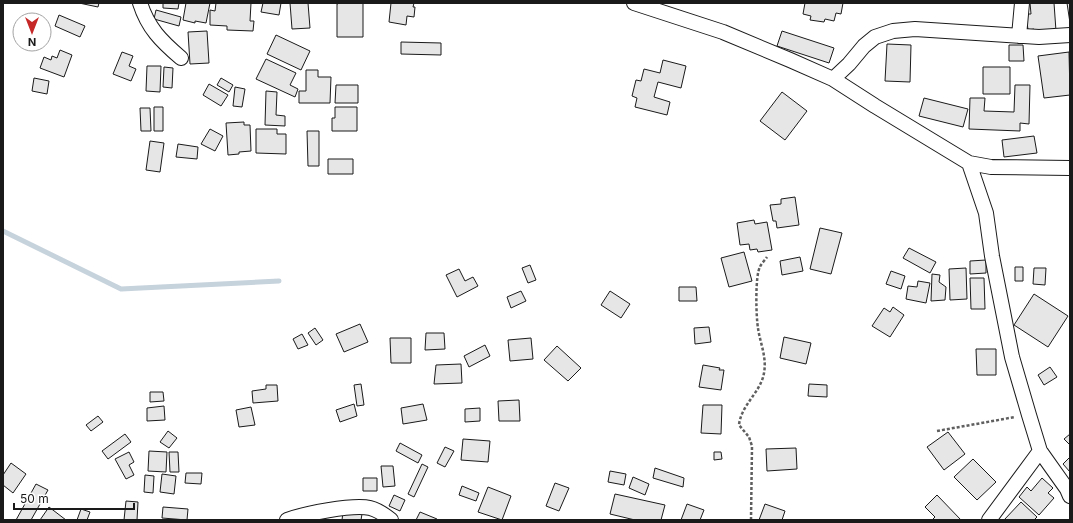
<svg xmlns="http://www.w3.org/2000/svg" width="1073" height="523" viewBox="0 0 1073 523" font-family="Inter,sans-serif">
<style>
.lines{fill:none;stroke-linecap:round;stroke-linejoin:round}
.stream{stroke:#c6d2dc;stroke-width:5}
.building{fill:#e6e6e6;stroke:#1a1a1a}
.minor-casing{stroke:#1a1a1a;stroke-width:16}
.path{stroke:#5f5f5f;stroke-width:2.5;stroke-dasharray:3 2;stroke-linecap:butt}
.minor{stroke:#fff;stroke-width:14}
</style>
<rect width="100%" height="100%" fill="#fff"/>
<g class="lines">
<path class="stream" d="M3,231l118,58 158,-8"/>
</g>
<path class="building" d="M79,3h20l-1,4z
M163,3h16l-1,6 -15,-1z
M186,3h24l-4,20 -11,-2v2l-12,-3z
M216,3h35l-1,18h4l-1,10 -26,-1v-4l-17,-1v-15l5,1z
M263,3h18l-2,12 -18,-3z
M290,3h18l2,25 -18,1z
M340,3h23v34h-26v-33z
M391,3h23l-1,4h2l-1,10 -7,-1 -1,9 -17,-3z
M805,3h38l-2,11 -5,-1 -2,8 -9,-2 -1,3 -14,-2 1,-4 -8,-2z
M1030,3h24l2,28 -22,3v-5l-6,1 -2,-16h5z
M1067,3h3v20z
M156,10l25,7 -2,9 -25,-7z
M59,15l26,11 -5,11 -25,-11z
M207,31l2,32 -19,1 -2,-32z
M782,31l52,17 -5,15 -52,-17z
M276,35l34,16 -9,19 -34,-16z
M401,42l40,1v12l-40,-1z
M887,44l24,1 -1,37 -25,-1z
M1009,45h14l1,16h-15z
M60,50l12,5 -8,22 -24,-9 4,-11 7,3 1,-4 5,2z
M122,52l11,4 -4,10 7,3 -5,12 -18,-7z
M1069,52l1,43 -26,3 -6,-42z
M266,59l30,14 -6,12 8,4 -3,8 -39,-18z
M663,60l23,6 -5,22 -23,-6 -4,15 16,5 -3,13 -32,-8 2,-9 -5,-2 4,-16 5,1 3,-12 16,4z
M147,66h14l-1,26 -14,-1z
M164,67l9,1 -1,20 -9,-1z
M983,67h27v27h-27z
M306,70h12v7h13l-1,26h-31v-12h7z
M34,78l15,3 -2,13 -15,-3z
M221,78l12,7 -4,7 -12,-7z
M209,84l19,11 -7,11 -18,-11z
M336,85h22v18h-23z
M1015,85h15l-1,39 -9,-1v8l-51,-2 1,-31h15l-1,13 30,1z
M235,87l10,2 -3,18 -9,-1z
M266,91l11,1 -1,23 9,1v10l-20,-1z
M782,92l25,19 -22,29 -25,-19z
M924,98l44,11 -5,18 -44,-11z
M154,107h9v24h-9z
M335,107h22v24h-25v-13h3z
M140,108h10l1,23h-10z
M244,122v3h6l1,26 -12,1v2l-11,1 -2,-32z
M210,129l13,7 -8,15 -14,-7z
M256,129h21v5h9v20l-30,-1z
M307,131h12v35h-11z
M1034,136l3,17 -33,4 -2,-17z
M150,141l14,2 -4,29 -14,-2z
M178,144l20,3 -1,12 -21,-2z
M328,159h25v15h-25z
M795,197l4,28 -22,3 -1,-7h-3l-3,-16 11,-1v-5z
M754,220l1,4 12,-2 5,28 -14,2 -1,-3 -7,1 -1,-6 -9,1 -3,-22z
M820,228l22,5 -11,41 -21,-5z
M909,248l27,14 -6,11 -27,-15z
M744,252l8,29 -23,6 -8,-29z
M800,257l3,14 -21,4 -2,-14z
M986,260v13l-16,1v-13z
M530,265l6,15 -8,3 -6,-15z
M1015,267h8v14h-8z
M966,268l1,31 -17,1 -1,-31z
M1034,268h12l-1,17 -12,-1z
M459,269l6,12 8,-4 5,9 -21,11 -11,-22z
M891,271l14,5 -4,13 -15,-5z
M932,274l8,1 -1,7 7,5 -1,13 -14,1z
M970,278h14l1,31h-14z
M918,281l12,2 -4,20 -20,-4 2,-13 9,1z
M679,287h17l1,14h-18z
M521,291l5,10 -15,7 -4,-11z
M610,291l20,13 -9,14 -20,-13z
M1034,294l34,22 -20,31 -34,-22z
M893,307l11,8 -14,22 -18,-11 12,-18 6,4z
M360,324l8,18 -24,10 -8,-18z
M709,327l2,15 -16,2 -1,-16z
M315,328l8,12 -7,5 -8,-12z
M426,333h18l1,16 -20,1z
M302,334l6,11 -10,4 -5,-10z
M784,337l27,6 -5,21 -26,-6z
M390,338h21v25h-20z
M531,338l2,21 -23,2 -2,-21z
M485,345l5,11 -21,11 -5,-11z
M557,346l24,22 -13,13 -24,-21z
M976,349h20v26h-19z
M461,364l1,19 -28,1 2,-19z
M703,365l17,3 -1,2h5l-3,20 -22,-3z
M1050,367l7,10 -13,8 -6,-10z
M361,384l3,21 -7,1 -3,-21z
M809,384l18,1v12l-19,-1z
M266,385h11l1,16 -25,2 -1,-12 14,-2z
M150,392h13l1,9 -14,1z
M519,400l1,21h-21l-1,-20z
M354,404l3,12 -17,6 -4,-12z
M423,404l4,16 -24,4 -2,-16z
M703,405h19l-1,29 -20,-1z
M164,406l1,14 -18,1v-13z
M251,407l4,18 -16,2 -3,-17z
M480,408v13l-15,1v-13z
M98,416l5,6 -12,9 -5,-6z
M168,431l9,7 -8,10 -9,-6z
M948,432l17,22 -21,16 -17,-23z
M125,434l6,8 -23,17 -6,-8z
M1070,434v11l-6,-6z
M463,439l27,2 -2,21 -27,-2z
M400,443l22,12 -4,8 -22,-12z
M445,447l9,4 -9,16 -8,-4z
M796,448l1,21 -30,2 -1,-22z
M149,451l18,1 -1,20 -18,-1z
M129,452l5,10 -5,3 5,10 -8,4 -11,-20z
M169,452h9l1,20h-9z
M714,452h7l1,7 -8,1z
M1070,457v15l-7,-8z
M973,459l23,23 -19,18 -23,-23z
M11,463l15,11 -13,19 -10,-8v-10z
M422,464l6,3 -14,30 -6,-3z
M381,466h12l2,20 -12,1z
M655,468l29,10 -1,9 -30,-9z
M610,471l16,3 -2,11 -16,-3z
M186,473h16l-1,11 -16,-1z
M162,474l14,2 -2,18 -14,-2z
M145,475l9,1 -1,17 -9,-1z
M633,477l16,7 -4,11 -16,-7z
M363,478h14v13h-14z
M1042,478l11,10 -5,5 6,5 -15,17 -20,-18 8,-10 4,4z
M555,483l14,5 -10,23 -13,-5z
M36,484l12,6 -17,30h-15z
M462,486l17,7 -3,8 -17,-6z
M488,487l23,9 -9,24 -24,-8z
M615,494l50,11 -4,15h-26l-25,-6z
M394,495l11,5 -5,11 -11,-5z
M937,495l24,25h-29l3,-3 -10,-10z
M126,501l12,1 -1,18h-13z
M1021,502l16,15 -3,3h-30z
M687,504l17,6 -4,10h-19z
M765,504l20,7 -3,9h-23z
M49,507l17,13h-26z
M163,507l25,2 -1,11 -25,-2z
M81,509l9,3 -3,8h-10z
M343,512l19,2 -1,6h-19z
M420,512l17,7 -1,1h-20z"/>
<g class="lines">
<g class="minor-casing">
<path id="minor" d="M140,3c8,25 21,38 41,55
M634,3l89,29 67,28 43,19 42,27 94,57 17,50 6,43 20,101 17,58 11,36 27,38 3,7
M1019,36l3,-33
M833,79l16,-15 15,-18 11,-9 18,-6 22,-2 124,8 31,-2
M969,163l22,4 79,1
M287,520c16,-6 66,-16 83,-12 8,2 15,7 21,12
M989,520l51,-69"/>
</g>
<path class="path" d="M937,431l78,-14
M751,520l1,-74 -3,-9 -10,-12c2,-20 22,-33 25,-52 3,-16 -4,-30 -6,-45 -2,-11 -3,-53 2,-61 1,-3 5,-7 7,-10"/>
<use href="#minor" class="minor"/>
</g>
<rect width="1073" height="523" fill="none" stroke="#1a1a1a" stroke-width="8"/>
<g transform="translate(32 32) rotate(180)"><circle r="19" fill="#ffffff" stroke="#a3a3a3"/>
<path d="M0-3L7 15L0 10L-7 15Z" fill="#c62828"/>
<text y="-6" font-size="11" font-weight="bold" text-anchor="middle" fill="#1a1a1a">N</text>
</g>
<path d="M14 503v6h120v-6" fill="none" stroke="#1a1a1a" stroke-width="2"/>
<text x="20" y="503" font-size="12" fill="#1a1a1a" stroke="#ffffff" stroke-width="3" paint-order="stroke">50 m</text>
</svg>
